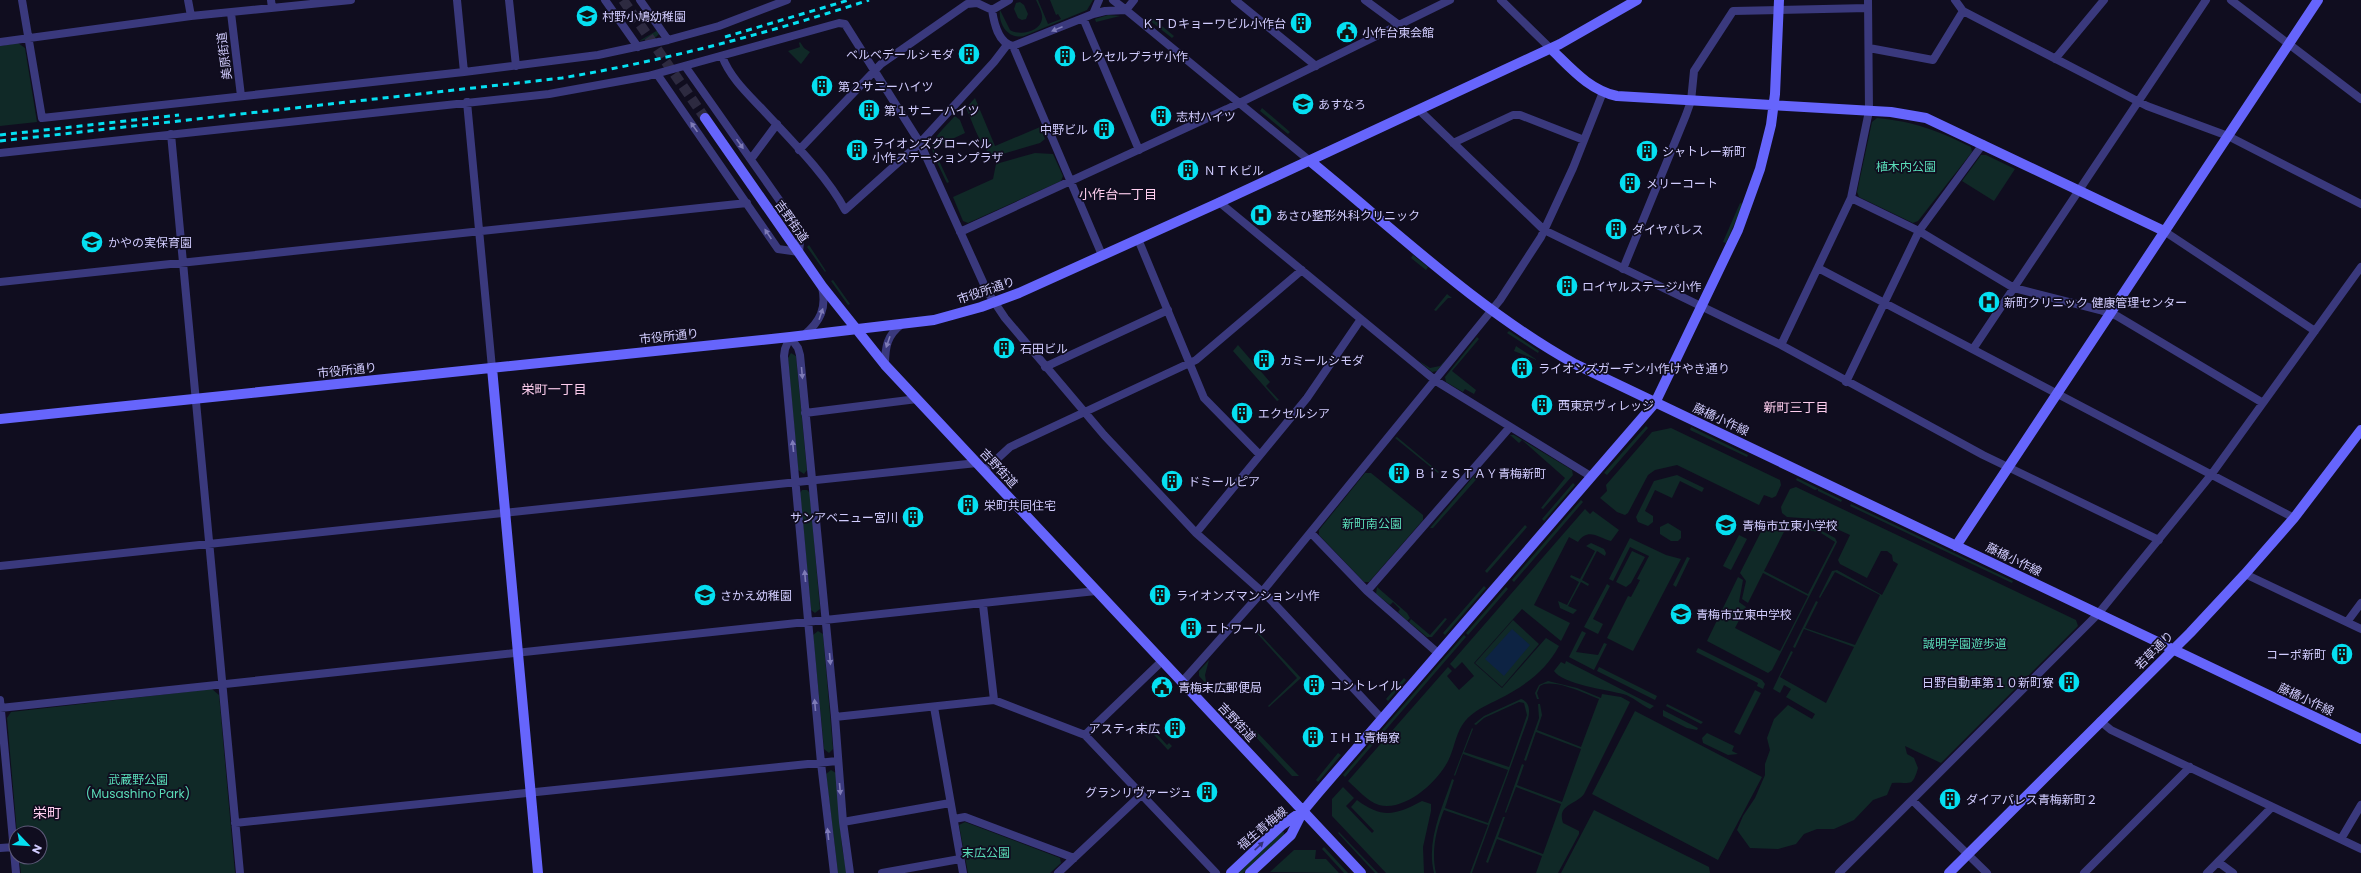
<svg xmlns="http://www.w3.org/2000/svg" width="2361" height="873" viewBox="0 0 2361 873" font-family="Poppins,'Noto Sans JP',sans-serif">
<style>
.green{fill:#102927}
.water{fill:#0d2343}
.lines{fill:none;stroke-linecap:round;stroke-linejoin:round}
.secondary-tunnel{stroke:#2d2a40;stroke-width:10;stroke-dasharray:10 5;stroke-linecap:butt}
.street{stroke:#3a397d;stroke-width:8}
.secondary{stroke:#6665fc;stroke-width:10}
.rail{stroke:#05dff1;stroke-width:3;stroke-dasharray:6 5;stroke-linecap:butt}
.oneway{fill:#7e7bb7}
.oneway2{fill:#323077}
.labels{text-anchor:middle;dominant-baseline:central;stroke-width:3.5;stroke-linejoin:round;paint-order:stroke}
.poi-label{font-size:12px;fill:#d1ccfe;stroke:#100d1f;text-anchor:start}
.street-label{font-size:12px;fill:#d1ccfe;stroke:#100d1f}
.park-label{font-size:12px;fill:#5adcb8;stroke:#100d1f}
.neighbourhood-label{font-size:13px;fill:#feceee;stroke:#100d1f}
.quarter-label{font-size:14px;fill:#feceee;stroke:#100d1f}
</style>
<rect width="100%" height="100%" fill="#100d1f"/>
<path class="green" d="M1036,0h2l10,24 13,-5 -3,-5 -2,1 -6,-15h43l-6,10 -63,26c-16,4 -26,-12 -24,-26l10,20c10,6 30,2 32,-11 1,-6 -4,-14 -6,-19z
M1020,2l4,3 4,9 -2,5 -4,1 -4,-2 -4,-9 2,-6z
M1108,15l12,1 -24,6 -1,-3z
M1151,17l23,19 -2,2 -23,-18z
M658,30l1,4 -3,3 -17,4z
M800,42l4,6 6,4 -9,12 -13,-13 12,-4 -1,-4z
M18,43l7,5 12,74 -37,4v-80z
M975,98l20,48 45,-19 5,12 -5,4 -48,14c-15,-17 -18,-32 -26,-49z
M1262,108l28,24 -2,2 -28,-23z
M955,116l5,4 5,13 -32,15 16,34 -2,1c-19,-41 -23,-34 8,-67z
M1877,118c39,4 59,12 94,29l1,5 -54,69 -5,2 -54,-26 -2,-5 15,-70z
M1035,153l18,1 10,22 -2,5 -93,42 -5,-2 -10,-24 40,-18 3,-15z
M1981,155h5l29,14 -21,32 -32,-20z
M1740,203l3,1 -17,39 -3,-1z
M809,245l17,26 -1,1 -18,-25z
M1413,255l15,12 -2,3 -15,-12z
M833,280l17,24 -2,1 -17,-24z
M1447,294l5,4h-4l-12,13 -2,-1z
M1509,331l30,20 -1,2 -31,-20z
M1477,337l2,2 -27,32 24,19 -2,4 -9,-5 -2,3 -17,-10 -1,-5z
M1238,345l32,37 -4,4 13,14 -2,1 -44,-50z
M1516,346l21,14 -23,-9z
M791,353l5,3 11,114 -3,4 -6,-4 -10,-112z
M1448,357l-11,14 -5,1 -13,-11 11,7 10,-2z
M1646,426l2,2 -41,47 -3,-2z
M1691,427l57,28 -1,2 -57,-27z
M1671,428l109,52 1,5 -5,11 -4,2 -8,-3 -5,10 -82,-40 -22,5 -7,5 -20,38 -3,2 -8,-3 -17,-14 7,-7 -1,-6 46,-53z
M1510,435h4l58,35 1,5 -30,34 -2,-1 24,-30 -43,-38 -3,3z
M1397,437l42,35 -1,1 -43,-35z
M1479,470l3,3 -49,55h-3z
M1365,473h6l52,42v5l-54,62h-5l-45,-47v-5z
M1677,475l27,13 -2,4 -22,-11 -8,17 -17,-8 -10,21 8,5v6l-5,4 -10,-4 -2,-5 18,-36z
M1797,478l45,22 -1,2 -23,-11v-2l-3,1 -19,-10z
M1573,483l2,2 -31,36 -2,-2z
M1796,487l280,133 2,6 -137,137 -36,-17 2,8 7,4 4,10c-6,21 -8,13 -26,15l-5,12 -14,5 -19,20 -20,9h-17l-13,5 -8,10 -18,5 -28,-1 -13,-18 6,-14 12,-18 10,-23v-11l5,-14 -3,-12 7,-19 14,-14 24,14 3,-5 -29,-17 5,-8 -7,-4 -4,8 -7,-4 18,-38 2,1 -13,25 46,26 28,-56 -50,-18 -9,19 -2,-1 23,-46 2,1 -13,26 50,17 25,-50 -45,-23 -15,26 -1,-1 13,-26 5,-1 45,25 16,-31 -5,-3 -1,-6 -5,-4h-6l-14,27 -27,-14 -2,-4 12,-25 -35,-16 -28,-2 -5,-4 -1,-6 9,-18z
M802,490h5l3,3 10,116 -5,4 -4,-3 -11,-117z
M1581,500l2,2 -69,80 -2,-2z
M1851,504l162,77 -1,2 -162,-77z
M1585,509l5,5 3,-3 26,19 -8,11c-12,-3 -23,-14 -33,1l-9,-5 -35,68 36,18 -9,18 -39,-32 -48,54 28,25 44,-50 13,8c-13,25 -36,41 -60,53 -10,5 -21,10 -29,17 -14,12 -14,28 -21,43 -10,22 -44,53 -70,46 -12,-4 -22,-16 -31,-24l100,-114 4,4 -5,5 12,14 15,-14 -12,-14 -7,7 -5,-5z
M1772,520l46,10v2l-31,-6 -23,45 44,23 27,-52 -14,-9 1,-2 13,7 2,4 -65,128 -4,3 -61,-32 31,-64 5,3 -4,22 7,5 -11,21 45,23 28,-55 -45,-23 -15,30 -6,-4 4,-18 -6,-8 26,-51z
M1668,523l13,8v7l-3,3h-7l-11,-7v-7z
M1525,525l2,2 -40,46 -2,-2z
M1739,535l8,4 -16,31 -8,-4z
M1630,538l36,17 15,4 -48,92 -26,-13 21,-42 3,1 9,-17 -3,-1 12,-23 -19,-9 -17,34 -4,-2z
M1591,543l13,6 2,4 -1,3 -8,-5 -15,29 7,4 -1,2 -7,-4 -13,24 9,4 -4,4 -13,-6 -2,-7 9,4 12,-23 -9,-5 1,-2 9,4 15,-28 -9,-5z
M1632,551l13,6 -14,26 -5,4 -10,-5z
M1687,557l3,1 -14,29 -3,-2z
M1607,584l3,2 -17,33 10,5 -5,10 -14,-7z
M1484,586l2,2 -41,47 -2,-2z
M1377,587l30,26 3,5 -3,3 -9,-9 2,-3 -7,-7 -3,3 -14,-11z
M1506,587l2,2 -40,46 -2,-2z
M1445,618l2,1 -15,18h-5l-18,-15 2,-3 19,16z
M1513,620l26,24 -37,43 -27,-24z
M1256,630l45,48 -32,29 -1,-1 29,-28 -42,-47z
M818,631l5,3 10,115 -4,4 -5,-4 -11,-114z
M1582,631l4,2 -10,19 22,3 6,-12 3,1 -13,26 -25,-13z
M1464,635l2,2 -83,96 -2,-2z
M1698,648l64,32 3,4 -2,5 -6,-3 1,-3 -62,-31z
M1209,660l-4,15 1,6 10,13 -17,-18v-5z
M1566,661l88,45 -4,3c-9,-4 -18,-13 -27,-15 -15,-4 -61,-10 -69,-23l7,-9 4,2z
M1599,667l58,29 -2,4 -58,-29z
M1404,678l2,2 -18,21 -2,-2z
M1548,681l29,7 24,10 1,-4 19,3 9,5 -46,92c-8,11 -27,10 -21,29l16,8v3l-21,39h-22l6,-17 -45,-17 -9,24 -2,-1 17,-45h2l-7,20 45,17 18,-50 -45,-17 -10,26 -1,-1 17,-48 2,1 -7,20 45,17 19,-53 -45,-17 -10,29 -2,-1 15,-42 -1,-14h2l2,11 -5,15 44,17 18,-48c-12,-5 -48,-22 -59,-13l-3,7 2,6h-2l-2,-6 4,-8z
M212,689l7,6 16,178h-214l-2,-16h21v-24h-23l-10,-115 4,-6z
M1755,690l6,3 -21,42 -6,-3z
M1521,699c9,3 9,12 7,20l-56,154h-2l18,-48 -44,-15c-8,19 -13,42 -8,63h-2c-8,-32 8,-64 18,-94l2,1 -9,28 43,15 20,-53 -45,-16 -8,22 -1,-1 18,-47 1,1 -9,23 45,15 18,-52 -3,-12 -5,-1 -35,16 -8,7 -2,-1 10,-8z
M1667,704l36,18 -2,2 -35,-18z
M1663,710l35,18 -1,2 -10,-2 -24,-12z
M1635,711l127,66 -44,83 -126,-66z
M1145,721l22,24 2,-2 3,3 -4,4 -25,-27z
M1255,730l42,44 2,2h-7l-40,-43z
M1380,732l2,2 -37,43 -2,-2z
M1707,733l27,13 -2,5 6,3 -10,1 -25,-12 -1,-5z
M1338,753l3,2 -23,27 -2,-2z
M831,770l5,3 6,74 5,26h-9l-12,-99z
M1343,787l11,11 -8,8 26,27 2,-2 -23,-24 6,-7c25,19 39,15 65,1l9,3v7l-8,36 1,26h-38l-54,-57v-17z
M1594,810l115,57 1,6h-149z
M965,822l95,36 1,5 -11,10h-82l-9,-48z
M1281,832h3v3l-41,38h-5z
M1339,832l39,41h-3l-37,-40z
M1324,847l24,26h-4l-22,-24z
M1294,850h22l-1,9h11l13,14 -69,-1z"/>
<path class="water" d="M1512,629l18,16 -26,31 -19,-17z"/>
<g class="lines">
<path class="secondary-tunnel" d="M623,0l82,118"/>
<path class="street" d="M22,0l20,118 422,-46 134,-17 70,-15 51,-14 68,-26
M188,0l3,16
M271,0l1,8
M457,0l7,72
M509,0l7,66
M605,0l33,47
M640,0l28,40
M1009,0l-17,10c2,13 6,33 21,36l80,-32 12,-3 21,-1 -13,-10
M1134,0l-8,10 184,151
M1235,0l81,66
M1365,0l34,25
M1501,0l50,49
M1955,0l8,11 184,95 81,30 133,68
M2231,0l130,99
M231,13l10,83
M1093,14l6,-14
M1083,18l56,132
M0,42l191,-26 160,-16
M1013,46l89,209
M1869,48l64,12 30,-49
M722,56c8,22 27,39 42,55 26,28 64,66 81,99l75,-67 74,-81 13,-17
M2055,59l49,-59
M657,74l121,175 21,3 2,-21 -116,-165
M467,102l25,266
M1419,110l125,120 237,115 202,110 176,85
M171,134l69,739
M1453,143l60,-28h7l64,25
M799,150l82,-86 86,-60 10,-1 15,7
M0,153l549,-59 99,-18 191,-53 6,1 75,119 67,148 18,27 99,117 92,98 73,65 113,121
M751,159l26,-35
M1851,198l68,33 95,57 86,22 17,6 146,87
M1219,202l217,179 156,96
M2164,231l151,100
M960,232l267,-123 223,-109
M1138,239l66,159 56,57
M1818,268l476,250
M1623,269l63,-154 5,-14 3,-30 39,-60 135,-3
M0,282l747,-79
M804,335c16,-13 23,-27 18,-48
M1781,345l70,-147 18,-87 -1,-111
M1973,349l233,-349
M885,365c0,-18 2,-30 17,-41
M1045,367l123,-57
M1846,382l73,-151 64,-87
M805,413l112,-14
M984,471l26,-24 186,-87 106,-90
M1196,533l111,-135 54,-79
M1311,533l56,58 72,63
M0,566l977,-103
M2245,574l116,55
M1367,591l143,-164
M983,605l11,95
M2347,622l14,-19
M1182,682l80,-90 238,-292 41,-63 32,-69 30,-76
M0,700l16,173
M934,707l29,166
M0,708l1096,-117
M835,717l159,-17 91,35 131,138
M2100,721l11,9 250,119
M1085,735l77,-74
M1912,800l75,73
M954,819l11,-2 109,41
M843,822l107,-19
M235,823l602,-62
M2341,839l20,-34
M0,848l14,-1
M2218,862l15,11
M834,873l-13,-110 -37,-407 1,-7 5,-12 8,11 2,7 35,362 8,105 7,51
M882,873l78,-14
M1058,873l83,-78
M1839,873l259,-259 113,-139 150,-208
M2084,873l106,-106
M2207,873l65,-66"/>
<path class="secondary" d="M1551,49c20,19 38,41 66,47l274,16 35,6 238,113
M705,118l117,168 63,79 476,508
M1310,161c86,70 168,149 265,203l786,375
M492,368l46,505
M0,419l790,-82 144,-17 47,-13 38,-14 197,-89 344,-160 77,-44
M1956,546l362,-546
M1231,873l51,-48 21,-14
M1250,873l41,-38 12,-24 15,-18 337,-390 83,-173 22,-61 11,-44 4,-31 4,-94
M1949,873l241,-240 55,-59 49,-56 67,-88"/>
<path class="rail" d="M725,37l124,-37
M0,135l179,-20
M0,141l562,-63c105,-18 207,-45 307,-78"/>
</g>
<defs><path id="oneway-solid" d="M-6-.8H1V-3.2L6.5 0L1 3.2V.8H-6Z"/></defs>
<g class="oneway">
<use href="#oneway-solid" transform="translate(1057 29) rotate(158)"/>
<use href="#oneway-solid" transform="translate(694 127) rotate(-125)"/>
<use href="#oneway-solid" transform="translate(740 144) rotate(55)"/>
<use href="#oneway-solid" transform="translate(768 234) rotate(-124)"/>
<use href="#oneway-solid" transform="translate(821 314) rotate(-71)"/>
<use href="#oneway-solid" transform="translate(888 342) rotate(109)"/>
<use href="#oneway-solid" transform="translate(802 373) rotate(85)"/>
<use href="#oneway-solid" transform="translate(793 446) rotate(-95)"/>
<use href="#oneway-solid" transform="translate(805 576) rotate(-95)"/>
<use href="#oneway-solid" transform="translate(830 659) rotate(85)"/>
<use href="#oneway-solid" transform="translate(815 705) rotate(-95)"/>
<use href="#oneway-solid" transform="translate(840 789) rotate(85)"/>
<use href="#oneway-solid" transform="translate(828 834) rotate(-96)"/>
</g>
<use class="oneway2" href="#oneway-solid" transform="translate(1259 846) rotate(-43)"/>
<defs>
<g id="school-disc" transform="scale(1.15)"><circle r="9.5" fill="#05dff1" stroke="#100d1f"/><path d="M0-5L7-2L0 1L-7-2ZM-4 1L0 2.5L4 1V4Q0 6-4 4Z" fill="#111"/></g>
<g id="building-disc" transform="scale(1.15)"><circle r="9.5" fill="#05dff1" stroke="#100d1f"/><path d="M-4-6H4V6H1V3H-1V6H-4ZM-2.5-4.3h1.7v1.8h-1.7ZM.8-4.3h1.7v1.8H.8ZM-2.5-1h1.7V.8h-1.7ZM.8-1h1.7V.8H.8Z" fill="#111"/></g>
<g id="civic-disc" transform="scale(1.15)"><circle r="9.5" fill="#05dff1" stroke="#100d1f"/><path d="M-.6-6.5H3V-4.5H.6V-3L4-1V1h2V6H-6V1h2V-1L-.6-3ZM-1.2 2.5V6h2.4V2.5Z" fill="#111"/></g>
<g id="hospital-disc" transform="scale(1.15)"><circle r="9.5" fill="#05dff1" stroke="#100d1f"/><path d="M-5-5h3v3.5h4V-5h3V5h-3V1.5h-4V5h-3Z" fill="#111"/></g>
</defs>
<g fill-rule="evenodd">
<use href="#school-disc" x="587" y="16"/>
<use href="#building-disc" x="1301" y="23"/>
<use href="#civic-disc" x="1347" y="32"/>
<use href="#building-disc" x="969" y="54"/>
<use href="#building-disc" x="1065" y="56"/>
<use href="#building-disc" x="822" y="86"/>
<use href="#school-disc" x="1303" y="104"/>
<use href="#building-disc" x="869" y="110"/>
<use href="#building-disc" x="1161" y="116"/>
<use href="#building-disc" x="1104" y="129"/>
<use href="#building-disc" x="857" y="150"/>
<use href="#building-disc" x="1647" y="151"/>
<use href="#building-disc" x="1188" y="170"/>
<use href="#building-disc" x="1630" y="183"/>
<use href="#hospital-disc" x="1261" y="215"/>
<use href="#building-disc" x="1616" y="229"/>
<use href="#school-disc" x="92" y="242"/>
<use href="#building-disc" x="1567" y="286"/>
<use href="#hospital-disc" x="1989" y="302"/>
<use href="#building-disc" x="1004" y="348"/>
<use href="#building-disc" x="1264" y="360"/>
<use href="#building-disc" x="1522" y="368"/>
<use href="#building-disc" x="1542" y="405"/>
<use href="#building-disc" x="1242" y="413"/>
<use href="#building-disc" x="1399" y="473"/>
<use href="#building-disc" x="1172" y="481"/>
<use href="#building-disc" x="968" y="505"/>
<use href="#building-disc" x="913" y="517"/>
<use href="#school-disc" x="1726" y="525"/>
<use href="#school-disc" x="705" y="595"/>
<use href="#building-disc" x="1160" y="595"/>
<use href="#school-disc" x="1681" y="614"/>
<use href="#building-disc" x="1191" y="628"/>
<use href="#building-disc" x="2342" y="654"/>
<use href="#building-disc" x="2069" y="682"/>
<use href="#building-disc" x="1314" y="685"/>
<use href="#civic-disc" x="1162" y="687"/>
<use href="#building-disc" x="1175" y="728"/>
<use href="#building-disc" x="1313" y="737"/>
<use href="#building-disc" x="1207" y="792"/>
<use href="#building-disc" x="1950" y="799"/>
</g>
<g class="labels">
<g class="poi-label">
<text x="602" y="16">村野小鳩幼稚園</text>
<text x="1286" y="23" text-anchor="end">ＫＴＤキョーワビル小作台</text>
<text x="1362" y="32">小作台東会館</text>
<text x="954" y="54" text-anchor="end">ベルベデールシモダ</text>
<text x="1080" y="56">レクセルプラザ小作</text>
<text x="838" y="86">第２サニーハイツ</text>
<text x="1318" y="104">あすなろ</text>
<text x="884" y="110">第１サニーハイツ</text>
<text x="1176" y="116">志村ハイツ</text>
<text x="1088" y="129" text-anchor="end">中野ビル</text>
<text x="872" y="143">ライオンズグローベル<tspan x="872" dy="14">小作ステーションプラザ</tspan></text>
<text x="1662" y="151">シャトレー新町</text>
<text x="1204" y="170">ＮＴＫビル</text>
<text x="1646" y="183">メリーコート</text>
<text x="1276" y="215">あさひ整形外科クリニック</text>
<text x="1632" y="229">ダイヤパレス</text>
<text x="108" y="242">かやの実保育園</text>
<text x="1582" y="286">ロイヤルステージ小作</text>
<text x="2004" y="302">新町クリニック 健康管理センター</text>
<text x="1020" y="348">石田ビル</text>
<text x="1280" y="360">カミールシモダ</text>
<text x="1538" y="368">ライオンズガーデン小作けやき通り</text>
<text x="1558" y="405">西東京ヴィレッジ</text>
<text x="1258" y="413">エクセルシア</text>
<text x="1414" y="473">ＢｉｚＳＴＡＹ青梅新町</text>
<text x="1188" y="481">ドミールピア</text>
<text x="984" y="505">栄町共同住宅</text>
<text x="898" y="517" text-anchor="end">サンアベニュー宮川</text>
<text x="1742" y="525">青梅市立東小学校</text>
<text x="720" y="595">さかえ幼稚園</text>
<text x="1176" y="595">ライオンズマンション小作</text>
<text x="1696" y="614">青梅市立東中学校</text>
<text x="1206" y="628">エトワール</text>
<text x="2326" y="654" text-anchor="end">コーポ新町</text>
<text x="2054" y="682" text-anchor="end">日野自動車第１０新町寮</text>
<text x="1330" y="685">コントレイル</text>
<text x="1178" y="687">青梅末広郵便局</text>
<text x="1160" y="728" text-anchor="end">アスティ末広</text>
<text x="1328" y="737">ＩＨＩ青梅寮</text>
<text x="1192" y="792" text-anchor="end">グランリヴァージュ</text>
<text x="1966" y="799">ダイアパレス青梅新町２</text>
</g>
<g class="street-label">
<text transform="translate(224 56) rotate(-97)">美原街道</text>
<text transform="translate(792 221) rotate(55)">吉野街道</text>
<text transform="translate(986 290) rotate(-19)">市役所通り</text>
<text transform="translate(669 336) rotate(-6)">市役所通り</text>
<text transform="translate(347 370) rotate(-6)">市役所通り</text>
<text transform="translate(1721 419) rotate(25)">藤橋小作線</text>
<text transform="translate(999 468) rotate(47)">吉野街道</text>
<text transform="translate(2014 559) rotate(26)">藤橋小作線</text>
<text transform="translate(2154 650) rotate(-45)">若草通り</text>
<text transform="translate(2306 699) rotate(25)">藤橋小作線</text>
<text transform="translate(1237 722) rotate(47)">吉野街道</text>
<text transform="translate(1262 828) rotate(-40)">福生青梅線</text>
</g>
<g class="park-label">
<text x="1906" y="166">植木内公園</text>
<text x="1372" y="523">新町南公園</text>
<text x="1965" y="643">誠明学園遊歩道</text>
<text x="138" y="779">武蔵野公園<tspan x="138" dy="14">(Musashino Park)</tspan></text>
<text x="986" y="852">末広公園</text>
</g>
<g class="neighbourhood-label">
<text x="1118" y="194">小作台一丁目</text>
<text x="554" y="389">栄町一丁目</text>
<text x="1796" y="407">新町三丁目</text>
</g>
<g class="quarter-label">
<text x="47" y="813">栄町</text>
</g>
</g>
<g transform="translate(28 845) rotate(115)"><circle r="19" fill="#100d1f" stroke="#5d5978"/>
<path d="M0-3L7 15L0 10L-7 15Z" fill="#05dff1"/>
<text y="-6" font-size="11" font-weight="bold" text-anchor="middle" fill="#d1ccfe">N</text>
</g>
</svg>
